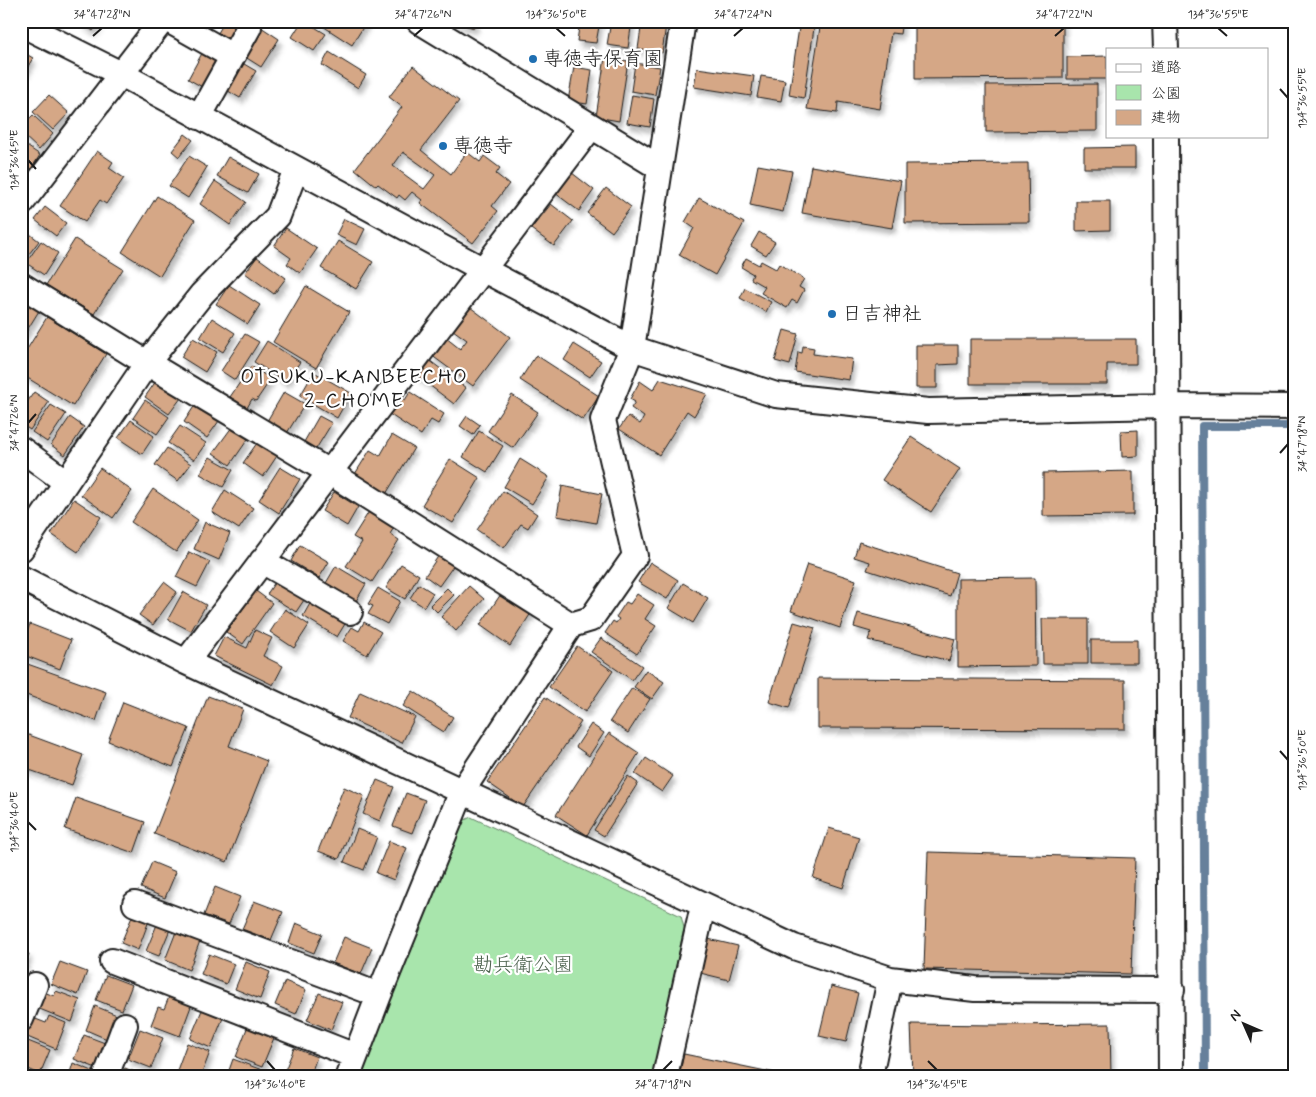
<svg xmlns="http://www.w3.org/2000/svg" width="1316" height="1097" viewBox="0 0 1316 1097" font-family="Mynerve,'Klee One',sans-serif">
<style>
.green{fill:#a8e5ac;stroke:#628064}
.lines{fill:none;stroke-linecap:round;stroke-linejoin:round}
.stream{stroke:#66809b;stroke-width:8}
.building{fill:#d5a786;stroke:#1c1c1c;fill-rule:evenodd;filter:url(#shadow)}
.minor-casing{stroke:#1c1c1c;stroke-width:28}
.minor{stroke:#fff;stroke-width:24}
.ticks{fill:none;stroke:#1c1c1c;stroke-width:2}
.poi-dot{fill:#1f6fb2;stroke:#fff;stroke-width:2}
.labels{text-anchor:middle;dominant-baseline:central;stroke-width:4.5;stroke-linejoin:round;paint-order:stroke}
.poi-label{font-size:20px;fill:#1c1c1c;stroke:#fff;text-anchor:start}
.park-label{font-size:20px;fill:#4d624e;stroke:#fff}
.neighbourhood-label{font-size:21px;letter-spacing:1px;fill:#1c1c1c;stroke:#fff}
.neatline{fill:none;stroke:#1c1c1c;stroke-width:2}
.ticks-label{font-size:12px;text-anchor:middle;fill:#1c1c1c}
</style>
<defs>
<filter id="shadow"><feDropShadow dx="3" dy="5.5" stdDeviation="2.5" flood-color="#0004"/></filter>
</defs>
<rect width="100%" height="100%" fill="#fff"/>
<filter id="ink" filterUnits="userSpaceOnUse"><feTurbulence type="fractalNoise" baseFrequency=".02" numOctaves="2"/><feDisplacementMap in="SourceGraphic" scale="10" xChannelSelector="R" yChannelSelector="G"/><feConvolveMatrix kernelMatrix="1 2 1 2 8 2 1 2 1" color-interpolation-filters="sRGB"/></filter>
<g filter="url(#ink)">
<path class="green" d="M471,817l210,99 3,12 -31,148h-292l100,-254z"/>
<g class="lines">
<path class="stream" d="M1205,1076l-3,-650h93"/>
</g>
<path class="building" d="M80,21h20l-7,10z
M225,21h22l-16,27 -16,-10z
M302,21h3l21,13 -12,17 -22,-14z
M315,21h52l-15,24z
M450,21h26l-2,7z
M580,21h20l-4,22 -19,-2z
M611,21h21l-4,27 -21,-3z
M642,21l24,4 -4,28 -24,-4z
M800,21h15l-11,77 -15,-3z
M821,21h81l-2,13 -9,-1 -11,76 -42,-7 -1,11 -30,-4z
M915,21h148v57l-148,1z
M261,27l18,12 -18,28 -19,-12z
M206,46l18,10 -18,33 -18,-10z
M21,51l12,7 -12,20z
M329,52l37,23 -8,13 -36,-23z
M1107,56v23h-40v-22z
M605,57l23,4 -9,60 -23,-4z
M239,61l17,10 -16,27 -17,-10z
M635,63l25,4 -5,28 -24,-4z
M413,66l46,35 -38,49 30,24 16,-22 13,10 4,-6 16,12 -4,6 13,10 -17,22 6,5 -25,32 -53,-40 2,-3 -10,-8 -7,8 -6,-5 -2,3 -19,-14 -2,2 -21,-17 47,-62 -13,-10zM403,152l32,23 -11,14 -31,-23z
M574,67l18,3 -5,34 -19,-3z
M697,68l57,8 -3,20 -57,-9z
M761,76l24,4 -4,21 -24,-4z
M1097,84v47l-111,1v-47z
M49,95l20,18 -16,17 -20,-18z
M632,95l22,4 -4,28 -23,-4z
M33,115l20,19 -14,16 -18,-17v-6z
M185,134l8,6 -14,17 -7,-6z
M21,142l19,13 -14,22 -5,-3z
M1135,147v21h-51v-20z
M97,151l16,11 -4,6 15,10 -18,26 -6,-4 -15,22 -25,-16z
M189,156l18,11 -19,31 -19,-12z
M228,157l31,17 -11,19 -31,-17z
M1028,163l1,59 -124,1v-59z
M758,165l34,6 -9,41 -33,-7z
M811,166l90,15 -9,47 -90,-15z
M567,169l27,21 -15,21 -28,-21z
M215,181l31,21 -16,23 -30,-21z
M606,188l25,19 -19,25 -25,-19z
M157,196l38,24 -35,56 -38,-24z
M699,198l45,25 -29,52 -36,-20 15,-27 -9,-6z
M1076,201h34v29l-34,1z
M551,204l22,17 -19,25 -23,-17z
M45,207l21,16 -10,13 -21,-16z
M344,219l21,10 -8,16 -21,-10z
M22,228l17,13 -17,22h-1z
M286,228l31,21 -17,24 -13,-9 4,-6 -17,-12z
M759,232l16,10 -9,13 -15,-9z
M75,239l48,30 -29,45 -48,-29z
M41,241l17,12 -14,22 -18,-12z
M338,241l35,21 -17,27 -35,-21z
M257,257l29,21 -12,16 -29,-21z
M746,258l13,7 2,-4 15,8 3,-5 25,15 -5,8 5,3 -7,13 -5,-3 -5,8 -26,-15 4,-6 -14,-8 2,-5 -12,-7z
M229,285l31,20 -12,19 -32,-20z
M306,286l43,26 -33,56 -43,-26z
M745,288l26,14 -5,10 -26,-14z
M29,298l13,8 -21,34v-29z
M470,307l40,30 -37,49 -42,-31 14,-18 15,12 7,-9 -14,-10z
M47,317l59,37 -33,52 -52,-32v-15z
M212,318l23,15 -12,19 -23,-14z
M784,330l14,4 -8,31 -15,-4z
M245,334l14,8 -24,38 -14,-9z
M193,338l24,14 -12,20 -24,-15z
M970,339h166v25h-29v20h-137z
M267,341l33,21 -14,20 -32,-20z
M574,344l27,17 -11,16 -26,-17z
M916,345h42v19l-21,1v23h-21z
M803,346l11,2 -1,6 39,5 -3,21 -54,-8 3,-20 4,1z
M536,355l63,41 -16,24 -63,-40z
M429,360l37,28 -12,16 -38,-29z
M251,366l20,13 -15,22 -4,-2 -5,9 -17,-11z
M314,372l37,21 -14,25 -37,-22z
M660,379l47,15 -13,22 -7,-5 -28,44 -40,-26 9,-13 12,8 4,-7 -13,-9 4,-6 -5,-3 10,-18 13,9z
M156,381l25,17 -12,16 -24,-17z
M34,392l15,10 -19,28 -9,-6v-13z
M284,392l21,12 -18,29 -20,-12z
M410,392l34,22 -6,10 -7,-4 -10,15 -32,-21 12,-17 4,3z
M512,395l26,17 -25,36 -25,-17z
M145,400l24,17 -12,17 -24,-16z
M51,405l15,9 -19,28 -15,-10z
M195,405l24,16 -12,17 -23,-16z
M319,416l13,7 -16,26 -12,-7z
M467,416l13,9 -7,10 -13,-9z
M70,417l14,10 -19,28 -14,-10z
M131,420l23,16 -12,18 -24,-16z
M180,426l26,17 -12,17 -26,-17z
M232,427l16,12 -18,26 -17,-12z
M1138,430v26l-16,1 -1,-26z
M479,431l24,15 -16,26 -24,-15z
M392,435l22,13 -28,46 -31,-20 15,-24 10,6z
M911,437l49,32 -29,43 -49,-32z
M257,443l20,13 -14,21 -20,-14z
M167,448l24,16 -13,17 -23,-16z
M210,457l23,13 -10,17 -23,-13z
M450,459l30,19 -27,45 -31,-18z
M520,459l29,18 -17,27 -28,-17z
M280,467l20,12 -21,34 -20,-13z
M100,468l32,23 -19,27 -32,-23z
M1133,471v44l-90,1v-43z
M562,486l40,8 -6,29 -39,-7z
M153,489l45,31 -22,32 -45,-30z
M225,490l28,18 -14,21 -27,-17z
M503,491l34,23 -9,14 -7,-4 -17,24 -27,-18z
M334,492l24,15 -11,19 -25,-15z
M74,499l27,18 -23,35 -27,-18z
M370,510l25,16 -5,8 9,6 -27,42 -26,-16 16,-24 -9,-5z
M205,522l25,11 -11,27 -25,-11z
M859,542l98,31 -7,23 -83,-26 3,-8 -16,-5z
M300,545l29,17 -10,16 -28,-17z
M189,552l21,10 -13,25 -21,-10z
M441,552l15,10 -17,24 -14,-10z
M650,562l28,18 -11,19 -29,-17z
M401,564l18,11 -14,24 -19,-11z
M807,564l49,16 -16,48 -49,-17z
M336,566l30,18 -10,17 -30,-18z
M279,576l29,18 -12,18 -29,-18z
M1035,578l1,88 -78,1v-88z
M164,582l13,10 -24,33 -14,-10z
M683,583l25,15 -15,25 -25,-15z
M419,584l14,9 -9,14 -14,-9z
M469,586l15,13 -28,32 -15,-14z
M378,588l22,13 -13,23 -19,-10 5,-8 -5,-2z
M447,588l7,7 -17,17 -7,-7z
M256,591l16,12 -29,41 -17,-12z
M503,591l30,19 -23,36 -30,-21z
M183,592l23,13 -15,26 -23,-12z
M637,594l17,11 -9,14 11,7 -19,28 -32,-21 8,-12 3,2 3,-4 -3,-2 10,-15 4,2z
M312,600l36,19 -11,18 -34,-21z
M285,609l24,16 -15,23 -24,-16z
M858,613l97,26 -6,22 -81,-21 3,-8 -17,-5z
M1042,619h46v45h-45z
M364,622l17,10 -14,23 -24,-14 9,-14 7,4z
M794,622l21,6 -26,80 -20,-6z
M30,624l41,16 -11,29 -39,-15v-7z
M255,630l17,8 -9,18 20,10 -10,19 -59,-29 10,-19 23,11z
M601,638l41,28 -10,14 -41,-28z
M1091,640h46v23h-46z
M577,646l36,25 -28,41 -36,-25z
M22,662l84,30 -10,29 -75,-28z
M646,670l18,12 -12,17 -18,-12z
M818,678l307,2v49l-307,-1z
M632,688l18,11 -22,34 -18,-12z
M413,691l40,26 -9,15 -41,-26z
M360,692l55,25 -13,26 -54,-25z
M208,696l35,13 -14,37 38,15 -40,101 -73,-28z
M545,697l36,25 -58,85 -36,-25z
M123,702l66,26 -16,39 -65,-26z
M591,724l13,9 -15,23 -13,-9z
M21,732l62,23 -11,30 -51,-18z
M609,733l30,20 -52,82 -31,-20z
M646,758l27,18 -11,16 -27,-18z
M628,776l10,7 -34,53 -10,-6z
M377,780l17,7 -14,34 -17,-7z
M344,787l20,9 -25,63 -21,-8z
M406,793l19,7 -13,33 -19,-7z
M76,798l69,24 -11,31 -69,-24z
M829,828l30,9 -16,51 -30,-10z
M357,829l20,8 -13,33 -20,-8z
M389,841l18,7 -13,32 -18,-7z
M928,852l207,6 -4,116 -207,-5z
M152,862l24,10 -11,26 -24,-10z
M215,887l25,10 -11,27 -25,-9z
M254,901l29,11 -12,28 -29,-11z
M134,912l16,6 -12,32 -17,-7z
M158,922l13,5 -12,29 -13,-5z
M296,923l26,11 -8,19 -25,-10z
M176,932l24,9 -11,29 -24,-10z
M344,937l28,11 -11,26 -28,-11z
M708,939l30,7 -9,34 -29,-7z
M21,951l8,3 -8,19z
M209,954l25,10 -8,20 -25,-10z
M60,962l27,10 -9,23 -27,-11z
M246,962l24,10 -10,27 -25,-10z
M106,975l26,10 -10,25 -26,-10z
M285,981l21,9 -10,24 -21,-9z
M831,986l27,7 -12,49 -27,-6z
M56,991l24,9 -8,22 -35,-14 7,-16 10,4z
M171,992l22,9 -13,35 -29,-11 7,-18 6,2z
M319,993l23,9 -11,28 -24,-10z
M95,1006l22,9 -10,24 -21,-9z
M202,1010l21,8 -12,30 -21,-9z
M49,1016l17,7 -10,26 -31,-13 8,-18 13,5z
M249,1023l27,10 -14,34 -26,-10z
M911,1024l85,1 114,-1 1,52h-198z
M140,1029l23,9 -12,30 -23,-9z
M84,1035l21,8 -9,25 -22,-9z
M28,1041l22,9 -10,24 -19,-8v-8z
M187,1043l23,9 -9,24h-17l-8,-3z
M294,1048l23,9 -7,19 -27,-1z
M684,1054l106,22h-111z
M233,1059l34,13 -2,4h-38z
M73,1063l22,9 -2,4h-24z
M125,1068l20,8h-23z"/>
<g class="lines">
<g class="minor-casing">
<path id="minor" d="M170,21l62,35
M419,21l241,147
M1165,21l1,28
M21,24l100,50 361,195 150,79 144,47 152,16 239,-5 128,1
M199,117l50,-90
M1166,136l5,940
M21,204l141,-183
M21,285l126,78 182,109 242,153
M21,449l45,33
M21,549l126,-186 55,-69 76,-78 18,-47
M262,561l88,51
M21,578l165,84 608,285 96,32 85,10 197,1
M186,662l405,-535
M135,904l244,91
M112,961l243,95
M21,1019l14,-34
M106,1076l19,-51
M348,1076l31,-81 83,-204 109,-166 20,-6 44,-63 -32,-136 29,-72 51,-327
M665,1076l38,-170
M870,1076l20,-97"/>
</g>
<use href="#minor" class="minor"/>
</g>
</g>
<path class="ticks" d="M556,28l9,8M1218,28l9,8M93,36l9,-8M414,36l9,-8M734,36l9,-8M1055,36l9,-8M1280,89l8,9M28,160l8,9M28,423l8,-9M1280,453l8,-9M1280,751l8,9M28,822l8,8M267,1061l8,9M928,1061l9,9M663,1070l9,-9"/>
<g class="poi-dot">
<circle cx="533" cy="59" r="5"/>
<circle cx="443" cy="146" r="5"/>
<circle cx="832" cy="314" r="5"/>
</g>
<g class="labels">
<g class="poi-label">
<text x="543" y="59">専徳寺保育園</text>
<text x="453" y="146">専徳寺</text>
<text x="842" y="314">日吉神社</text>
</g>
<g class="park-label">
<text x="523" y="965">勘兵衛公園</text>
</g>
<g class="neighbourhood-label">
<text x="354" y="377">OTSUKU-KANBEECHO<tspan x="354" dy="24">2-CHOME</tspan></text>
</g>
</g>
<rect width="1316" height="1097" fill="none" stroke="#fff" stroke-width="55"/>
<rect x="1106" y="48" width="162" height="90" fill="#ffffff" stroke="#a4a4a4"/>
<rect x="1116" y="64" width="25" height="8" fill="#ffffff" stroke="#a4a4a4"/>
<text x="1151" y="72" font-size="15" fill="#1c1c1c">道路</text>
<rect x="1116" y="85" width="25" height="15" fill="#a8e5ac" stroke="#a4a4a4"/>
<text x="1151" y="98" font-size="15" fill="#1c1c1c">公園</text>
<rect x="1116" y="110" width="25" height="15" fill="#d5a786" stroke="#a4a4a4"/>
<text x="1151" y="122" font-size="15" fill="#1c1c1c">建物</text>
<g transform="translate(1244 1024) rotate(315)" stroke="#ffffff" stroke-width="4" paint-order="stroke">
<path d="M0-4L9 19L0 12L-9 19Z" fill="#1c1c1c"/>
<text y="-8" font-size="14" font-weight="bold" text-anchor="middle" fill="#1c1c1c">N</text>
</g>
<rect x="28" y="28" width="1260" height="1042" class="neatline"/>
<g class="ticks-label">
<text x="102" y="18">34°47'28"N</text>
<text x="423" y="18">34°47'26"N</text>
<text x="556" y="18">134°36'50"E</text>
<text x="743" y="18">34°47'24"N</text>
<text x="1064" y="18">34°47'22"N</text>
<text x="1218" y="18">134°36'55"E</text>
<text transform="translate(1302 98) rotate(-90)" y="4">134°36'55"E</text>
<text transform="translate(14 160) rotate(-90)" y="4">134°36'45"E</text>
<text transform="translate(14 423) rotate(-90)" y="4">34°47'26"N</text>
<text transform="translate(1302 444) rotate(-90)" y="4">34°47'18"N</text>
<text transform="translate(1302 760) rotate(-90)" y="4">134°36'50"E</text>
<text transform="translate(14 822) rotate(-90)" y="4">134°36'40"E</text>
<text x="275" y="1088">134°36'40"E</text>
<text x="663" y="1088">34°47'18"N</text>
<text x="937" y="1088">134°36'45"E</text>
</g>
</svg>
